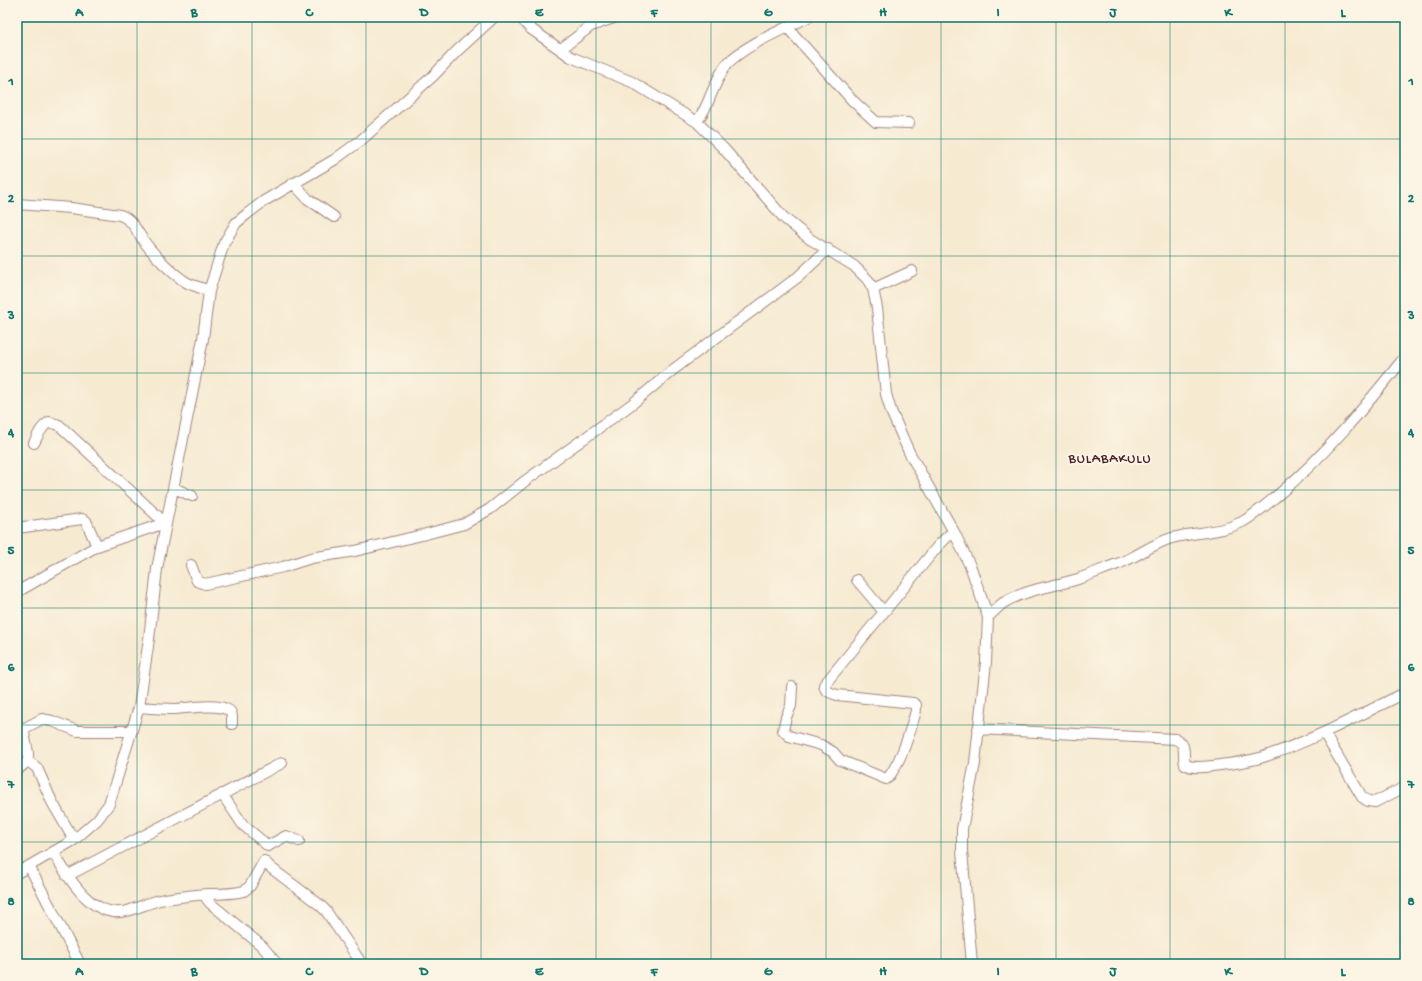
<svg xmlns="http://www.w3.org/2000/svg" width="1422" height="981" viewBox="0 0 1422 981" font-family="'Gochi Hand',sans-serif">
<style>
.lines{fill:none;stroke-linecap:round;stroke-linejoin:round}
.minor-casing{stroke:#a0847e;stroke-width:12}
.minor{stroke:#fff;stroke-width:10}
.grid{fill:none;stroke:#0f766e;stroke-width:1;stroke-opacity:0.55}
.labels{text-anchor:middle;dominant-baseline:central;stroke-width:4;stroke-linejoin:round;paint-order:stroke}
.quarter-label{font-size:14px;letter-spacing:1px;fill:#4a1f2b;stroke:#fcf5e5}
.neatline{fill:none;stroke:#0f766e;stroke-width:1.5}
.grid-label{font-size:13px;text-anchor:middle;font-weight:bold;fill:#0f766e}
</style>
<rect width="100%" height="100%" fill="#fcf5e5"/>
<filter id="ink" filterUnits="userSpaceOnUse"><feTurbulence type="fractalNoise" baseFrequency=".025" numOctaves="2"/><feDisplacementMap in="SourceGraphic" scale="8" xChannelSelector="R" yChannelSelector="G"/><feConvolveMatrix kernelMatrix="1 2 1 2 8 2 1 2 1" color-interpolation-filters="sRGB"/></filter>
<filter id="wash" filterUnits="userSpaceOnUse"><feTurbulence type="fractalNoise" baseFrequency=".012" numOctaves="4" result="noise"/><feDisplacementMap in="SourceGraphic" scale="16" xChannelSelector="R" yChannelSelector="G"/><feGaussianBlur stdDeviation="0.9" result="paint"/><feColorMatrix in="noise" values="0 0 0 0 0 0 0 0 0 0 0 0 0 0 0 0 0 1.4 0 .05"/><feComposite in="paint" operator="in"/></filter>
<g filter="url(#wash)">
<rect width="100%" height="100%" fill="#f6ead1"/>
</g>
<g filter="url(#ink)">
<g class="lines">
<g class="minor-casing">
<path id="minor" d="M520,17l11,12 40,28 61,25 65,40 27,27 60,69 26,21 44,27 14,14 5,9 4,19 9,86 5,17 18,41 45,80 17,36 17,49 -2,45 -11,101 -13,66v22l10,113
M787,27l65,73 24,22 33,1
M561,49l30,-23 25,-9
M697,122c5,-8 10,-16 13,-25 5,-11 9,-23 17,-33 16,-18 59,-36 81,-47
M293,183l15,16 26,18
M17,204l54,4 49,7c14,5 17,18 26,29 9,12 28,31 40,38 7,4 16,6 23,9
M873,289l39,-18
M174,488l18,8
M17,528l65,-9 4,2 11,25
M191,565l6,16 8,3 78,-17 28,-9 44,-7 67,-16 42,-11 26,-15 35,-28 107,-77 42,-35 124,-92 30,-28
M857,580l27,32
M17,592l80,-46 68,-23 -106,-98 -10,-3c-8,5 -11,13 -15,21
M988,617c5,-5 10,-10 15,-14 23,-14 49,-16 75,-24 14,-5 28,-11 42,-16 18,-7 34,-20 52,-25 25,-7 46,-4 70,-16 13,-7 25,-18 36,-27 48,-40 88,-90 127,-138
M792,687l-1,19 -5,11 -3,13 6,6 32,9 12,7 7,8 46,19 3,-2c11,-16 18,-35 23,-53 2,-8 5,-11 4,-19l-3,-2 -76,-8c-6,-2 -12,-3 -13,-10l114,-139 11,-11 5,-3
M139,707c12,1 25,2 37,2 13,-1 41,-6 52,1 5,2 4,10 4,14
M17,725l6,4 19,-10 10,2 25,10h55
M978,729l197,10c13,5 7,15 10,25 7,5 19,3 27,2 18,-2 37,-4 54,-10 48,-16 93,-41 139,-63
M1324,733l38,64 6,4 7,1 30,-15
M28,761l9,7 15,34 22,38
M17,770l11,-9v-9l-5,-23
M222,794l21,31 25,21 18,-10 13,5
M53,852c15,25 39,68 74,59 12,-3 24,-10 38,-12 14,-2 28,-4 42,-5 12,0 25,0 37,-3l6,-5 14,-25 7,7 49,37 6,6 36,53
M29,866l51,98
M17,873l57,-33 23,-20 12,-16 30,-97 10,-68 8,-70 46,-230 6,-48 15,-48 12,-20 11,-9 17,-13 70,-41 26,-19 73,-65 24,-25 37,-34
M67,876l215,-113
M204,895l6,8 52,43 15,18"/>
</g>
<use href="#minor" class="minor"/>
</g>
</g>
<path class="grid" d="M137,17v947M252,17v947M366,17v947M481,17v947M596,17v947M711,17v947M826,17v947M941,17v947M1056,17v947M1170,17v947M1285,17v947M17,139h1388M17,256h1388M17,373h1388M17,490h1388M17,608h1388M17,725h1388M17,842h1388"/>
<g class="labels">
<g class="quarter-label">
<text x="1110" y="459">BULABAKULU</text>
</g>
</g>
<rect width="1422" height="981" fill="none" stroke="#fcf5e5" stroke-width="44"/>
<rect x="22" y="22" width="1378" height="937" class="neatline"/>
<g class="grid-label">
<text x="79" y="16">A</text>
<text x="194" y="16">B</text>
<text x="309" y="16">C</text>
<text x="424" y="16">D</text>
<text x="539" y="16">E</text>
<text x="654" y="16">F</text>
<text x="768" y="16">G</text>
<text x="883" y="16">H</text>
<text x="998" y="16">I</text>
<text x="1113" y="16">J</text>
<text x="1228" y="16">K</text>
<text x="1343" y="16">L</text>
<text x="11" y="85">1</text>
<text x="1411" y="85">1</text>
<text x="11" y="202">2</text>
<text x="1411" y="202">2</text>
<text x="11" y="319">3</text>
<text x="1411" y="319">3</text>
<text x="11" y="436">4</text>
<text x="1411" y="436">4</text>
<text x="11" y="554">5</text>
<text x="1411" y="554">5</text>
<text x="11" y="671">6</text>
<text x="1411" y="671">6</text>
<text x="11" y="788">7</text>
<text x="1411" y="788">7</text>
<text x="11" y="905">8</text>
<text x="1411" y="905">8</text>
<text x="79" y="975">A</text>
<text x="194" y="975">B</text>
<text x="309" y="975">C</text>
<text x="424" y="975">D</text>
<text x="539" y="975">E</text>
<text x="654" y="975">F</text>
<text x="768" y="975">G</text>
<text x="883" y="975">H</text>
<text x="998" y="975">I</text>
<text x="1113" y="975">J</text>
<text x="1228" y="975">K</text>
<text x="1343" y="975">L</text>
</g>
</svg>
